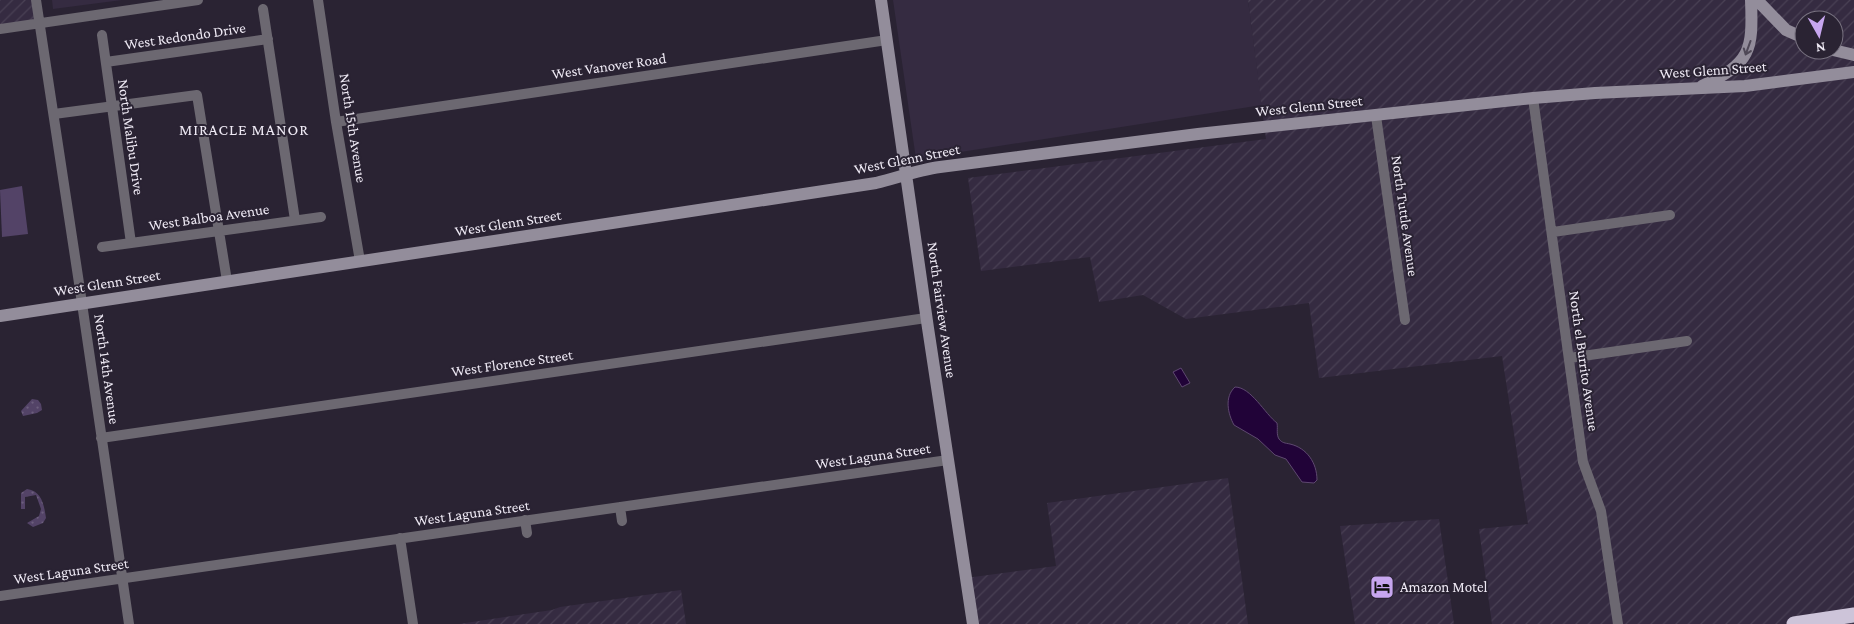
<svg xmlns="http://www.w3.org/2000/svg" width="1854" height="624" viewBox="0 0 1854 624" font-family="'Crimson Pro',serif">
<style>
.built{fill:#352b41}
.industrial{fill:url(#industrial-furrows);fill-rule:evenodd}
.grass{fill:url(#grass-dots)}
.park{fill:#534367}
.water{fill:#210338;stroke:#5e4870}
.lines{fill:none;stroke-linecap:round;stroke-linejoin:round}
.street{stroke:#6c6871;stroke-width:10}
.secondary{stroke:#938d9b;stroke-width:12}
.highway{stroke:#cdc4d9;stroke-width:15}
.oneway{stroke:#4f4857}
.labels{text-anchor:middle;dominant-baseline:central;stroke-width:4;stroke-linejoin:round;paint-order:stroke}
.street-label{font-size:15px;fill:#eee9f4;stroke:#2a2333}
.poi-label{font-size:15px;fill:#eee9f4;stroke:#2a2333;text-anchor:start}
.neighbourhood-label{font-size:16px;letter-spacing:1px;fill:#eee9f4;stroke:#2a2333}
</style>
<defs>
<pattern id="industrial-furrows" width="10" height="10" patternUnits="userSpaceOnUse" patternTransform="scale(1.25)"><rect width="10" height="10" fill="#352b41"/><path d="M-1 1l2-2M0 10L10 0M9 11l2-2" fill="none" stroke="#494054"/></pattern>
<pattern id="grass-dots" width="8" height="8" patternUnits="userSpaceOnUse" patternTransform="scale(1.25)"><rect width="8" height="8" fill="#534367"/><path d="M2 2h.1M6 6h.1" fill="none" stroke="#6c5e7d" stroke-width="1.8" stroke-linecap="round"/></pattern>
</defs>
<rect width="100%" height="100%" fill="#2a2333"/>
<path class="built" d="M52,0h70l-69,9z
M893,0h355l14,105 -346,54z"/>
<path class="industrial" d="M0,0h36l3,23 -39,6z
M1248,0h606v624h-362l-13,-95 49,-5 -26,-168 -183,22 -10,-75 -123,16 -43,-24 -44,7 -9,-45 -109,14 -13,-93 298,-39zM1804,20h30v30h-30z
M1228,478l20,146h-275l-7,-46 90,-12 -9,-63z
M1439,519l15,105h-99l-15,-98z
M681,590l5,34h-227l93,-14 8,-3z"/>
<path class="grass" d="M32,399l6,1 3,4 1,6 -5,3 -14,3 -2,-5z
M27,489c15,2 17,16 19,29l-3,5 -10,4 -6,-4 12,-7 2,-7 -5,-14 -11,2v12h-4v-16z"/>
<path class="park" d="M22,186l6,48 -26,3 -2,-47z"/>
<path class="water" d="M1181,368l9,15 -8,4 -9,-15z
M1235,387c16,0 30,27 42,36 1,6 -1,11 2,16 3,4 6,4 11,5 17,4 27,19 27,36l-3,3 -12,-1 -16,-23 -11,-4 -17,-16 -24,-14c-6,-11 -10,-28 1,-38z"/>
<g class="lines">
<path class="street" d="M36,0l43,283 50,341
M318,0l18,122 24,139
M263,9l32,211
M0,29l198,-29
M102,35l29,208
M106,62l162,-23
M1533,98l50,364 18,49 17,113
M54,114l143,-19 30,186
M1376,116l29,204
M336,122l551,-82
M1553,232l117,-17
M102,247l219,-30
M1569,358l118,-17
M101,438l825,-120
M620,507l2,14
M525,520l2,13
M400,538l13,86
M0,596l948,-136"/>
<path class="secondary" d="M881,0l47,328 45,296
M1757,0l29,30 18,8
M1833,50l21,5
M1702,86c49,-23 51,-35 49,-86
M0,316l876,-133c21,-5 42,-13 64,-16l258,-33 335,-36 62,-5 150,-7 109,-14"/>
<path class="highway" d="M1794,624l60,-9"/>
</g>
<defs><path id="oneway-shaft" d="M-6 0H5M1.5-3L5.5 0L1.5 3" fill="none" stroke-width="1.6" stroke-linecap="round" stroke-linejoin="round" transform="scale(1.25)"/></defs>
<use class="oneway" href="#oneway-shaft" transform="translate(1748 48) rotate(110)"/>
<defs>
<g id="hotel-square" transform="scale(1.25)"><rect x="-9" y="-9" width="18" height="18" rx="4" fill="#c7a6ef" stroke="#2a2333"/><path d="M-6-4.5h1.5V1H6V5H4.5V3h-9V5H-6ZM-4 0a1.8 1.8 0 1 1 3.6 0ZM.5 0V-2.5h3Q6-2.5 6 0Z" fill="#111"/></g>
</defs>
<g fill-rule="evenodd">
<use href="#hotel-square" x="1382" y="587"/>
</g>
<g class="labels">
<g class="street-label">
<text transform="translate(185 36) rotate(-8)">West Redondo Drive</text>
<text transform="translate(609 66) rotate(-8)">West Vanover Road</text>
<text transform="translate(1713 70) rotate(-4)">West Glenn Street</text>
<text transform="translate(1309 106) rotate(-6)">West Glenn Street</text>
<text transform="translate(353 128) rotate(81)">North 15th Avenue</text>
<text transform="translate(131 137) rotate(82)">North Malibu Drive</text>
<text transform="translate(907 159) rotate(-11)">West Glenn Street</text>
<text transform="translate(1405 216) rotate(82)">North Tuttle Avenue</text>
<text transform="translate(209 217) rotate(-8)">West Balboa Avenue</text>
<text transform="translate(508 223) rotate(-9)">West Glenn Street</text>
<text transform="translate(107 283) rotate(-9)">West Glenn Street</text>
<text transform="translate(942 310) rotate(82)">North Fairview Avenue</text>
<text transform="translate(1584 361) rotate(82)">North el Burrito Avenue</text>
<text transform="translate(512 363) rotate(-8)">West Florence Street</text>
<text transform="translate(107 369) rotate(82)">North 14th Avenue</text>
<text transform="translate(873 456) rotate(-8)">West Laguna Street</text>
<text transform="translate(472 513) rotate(-8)">West Laguna Street</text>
<text transform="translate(71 571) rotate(-8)">West Laguna Street</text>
</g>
<g class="poi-label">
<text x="1400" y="587">Amazon Motel</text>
</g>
<g class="neighbourhood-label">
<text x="244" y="129">MIRACLE MANOR</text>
</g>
</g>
<g transform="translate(1819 35) rotate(172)"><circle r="24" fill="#2a2333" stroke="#787280"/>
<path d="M0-4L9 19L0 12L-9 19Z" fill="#c7a6ef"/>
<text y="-8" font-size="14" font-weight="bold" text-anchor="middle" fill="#eee9f4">N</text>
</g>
</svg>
